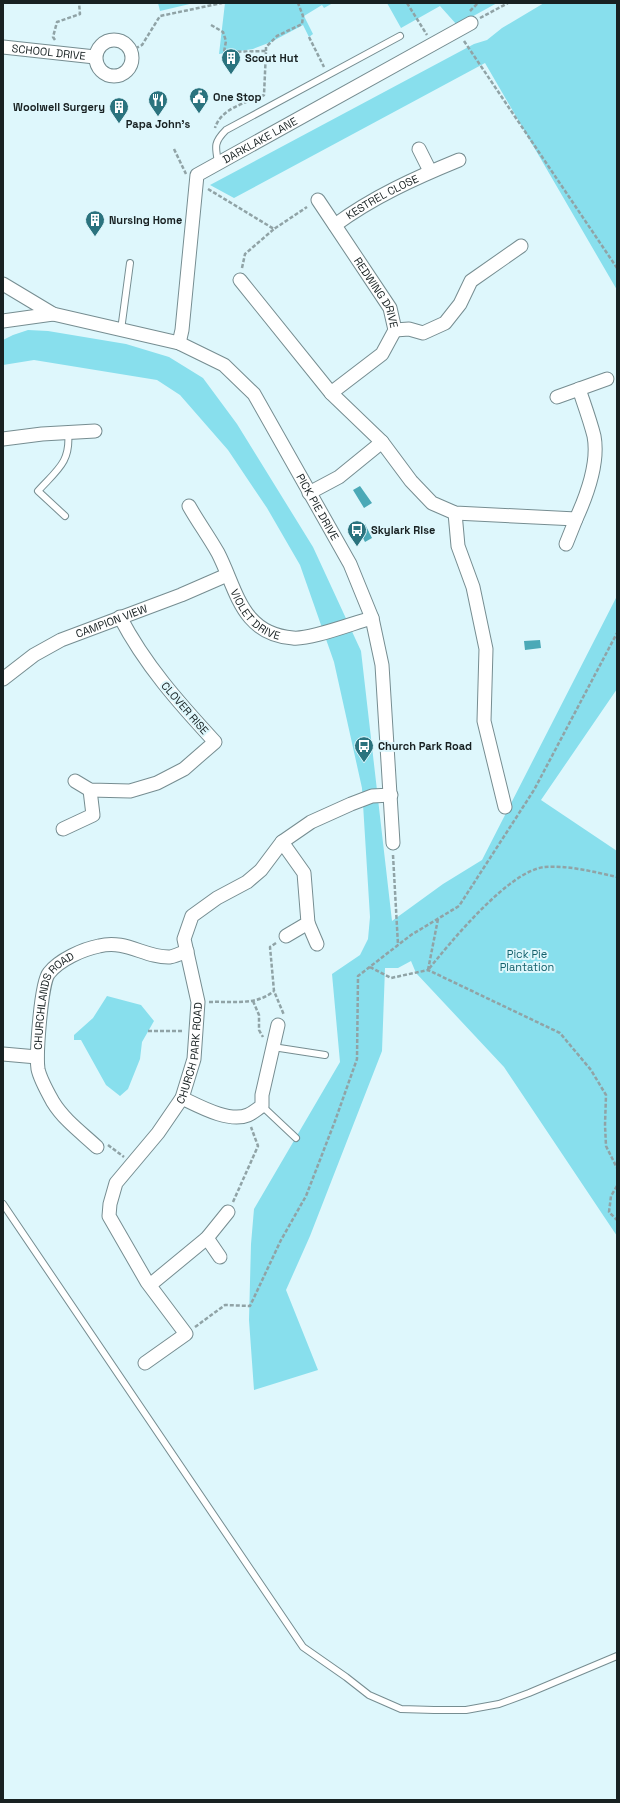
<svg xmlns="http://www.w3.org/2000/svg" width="620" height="1803" viewBox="0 0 620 1803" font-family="'Space Grotesk',sans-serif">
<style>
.green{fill:#88dfed}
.water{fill:#4ba9b7}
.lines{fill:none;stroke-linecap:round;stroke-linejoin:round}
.lane-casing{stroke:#768d91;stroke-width:8}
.street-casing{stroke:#768d91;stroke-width:15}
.path{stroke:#90a3a6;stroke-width:2.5;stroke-dasharray:4 2;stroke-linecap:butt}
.lane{stroke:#fff;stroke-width:6}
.street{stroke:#fff;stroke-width:13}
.labels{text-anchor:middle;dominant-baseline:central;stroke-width:4;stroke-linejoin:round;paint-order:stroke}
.street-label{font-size:11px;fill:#182122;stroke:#def7fc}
.poi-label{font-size:11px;font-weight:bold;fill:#182122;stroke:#def7fc;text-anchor:start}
.park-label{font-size:11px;fill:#14616c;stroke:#def7fc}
</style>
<rect width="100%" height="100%" fill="#def7fc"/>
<path class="green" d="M158,3h36l-34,8z
M225,3h108l-9,5 -2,-3 -18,11 9,18 -4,3 -6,-12 -32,17 -18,7 -34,5z
M387,3h110l-40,22 -17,-19 -39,22z
M544,3h73v287l-132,-227 -251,135 -24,-13 264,-141 13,-4 15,-12z
M28,330l20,1 78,13 43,13 34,21 34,46 76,123 48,104 31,270 51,-37 39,-24 135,-264v93l-76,111 76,51v385l-113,-169 -88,-94 -5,-12 -13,7h-13l-3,83 -72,185 -24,54 32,80 -64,20 -5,-70 2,-76 3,-35 86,-147 -8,-88 28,-19 8,-16 2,-22 -8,-129 -28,-126 -34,-97 -33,-57 -39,-58 -48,-55 -23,-15 -123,-20 -31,5v-25l10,-5z
M107,996l34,9 13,16 -12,21 -2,17 -12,30 -8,7 -14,-11 -25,-45h-7v-5l19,-17z"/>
<path class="water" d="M360,486l12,17 -8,5 -11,-18z
M365,524l7,14 -7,4 -7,-14z
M540,640l1,8 -16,2 -1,-9z"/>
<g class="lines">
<g class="lane-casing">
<path id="lane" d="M218,162c-3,-16 -4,-20 8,-32l174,-94
M121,330l9,-67
M65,516l-27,-25c19,-21 33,-29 30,-58
M273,1047l52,8
M262,1106l34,32
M3,1204l300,443 43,30 23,18 32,14 33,1h32l33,-6 30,-11 88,-37"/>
</g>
<g class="street-casing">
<g id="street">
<circle cx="114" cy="58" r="18"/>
<path id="s1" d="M3,47l92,10"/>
<path d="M419,149l11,22"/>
<path id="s2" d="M318,200l72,108 5,22 -13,24 -51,39"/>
<path id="s3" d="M335,225c38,-28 80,-47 124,-65"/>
<path d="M240,280l91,113 51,49 -43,35 -30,16"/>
<path id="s4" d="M3,284l50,30 126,29 45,22 30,29 96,170 22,54 10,47 11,178"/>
<path d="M3,321l50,-7"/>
<path d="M395,330l14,-1 14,4 22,-10 15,-19 11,-23 50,-35"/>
<path id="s5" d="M179,343l3,-13 15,-155 274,-152"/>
<path d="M557,397l50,-18"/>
<path d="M3,439l39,-5 53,-3"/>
<path d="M382,442l29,39 21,22 23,10 121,6c11,-24 23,-57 18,-83 -4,-16 -10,-32 -15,-47"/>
<path id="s6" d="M189,506c9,16 20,31 29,47 19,37 23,81 75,85 17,2 60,-15 79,-20"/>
<path d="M455,513l3,33 15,41 13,62 -2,72 21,86"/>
<path d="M566,544l10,-25"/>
<path id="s7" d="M3,679l31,-24 27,-15 120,-45 46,-20"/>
<path d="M75,781l15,9 40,1 27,-8 27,-14 31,-27c-36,-39 -70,-77 -95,-125"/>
<path d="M63,829l30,-14 -3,-25"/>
<path d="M282,842l22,31 4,50 -22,13"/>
<path d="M308,923l9,21"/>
<path d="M3,1054l34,3"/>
<path d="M182,1098c17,8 47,25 66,17 5,-2 9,-6 14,-9v-11l16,-70"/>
<path id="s8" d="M97,1147c-15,-14 -33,-27 -44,-45 -5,-9 -13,-23 -15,-33 -2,-14 3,-87 11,-96 10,-13 34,-24 50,-27 27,-7 46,12 71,11 5,-1 12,-4 17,-6"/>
<path d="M207,1238l13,19"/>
<path d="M150,1285l57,-47 21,-26"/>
<path id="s9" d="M145,1363l41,-29 -39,-52 -38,-66 1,-12 6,-21 42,-50 24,-35 12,-39 4,-57 -14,-63 8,-23 25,-18 30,-16 14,-12 21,-28 29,-20 40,-18 21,-8 19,-1"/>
</g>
</g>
<path class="path" d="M407,3l20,32
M470,11l8,-8
M480,18l28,-15
M211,25l12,7 3,9 -2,11 42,-1 -2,44c-18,8 -43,13 -49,33
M309,37l15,30
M55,40l-2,-3 4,-15 23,-8 -1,-11
M464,41l153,227
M130,51l12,-6 18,-29 62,-13
M266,51v-4l11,-11 25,-12 1,-8 -5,-13
M174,149l12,25
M208,189l66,40 33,-22
M242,268l3,-14 29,-25
M393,855l5,90
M438,919l-10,51c22,-27 81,-100 117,-103 22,-2 50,5 72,10
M276,943l-6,4 4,44 10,24
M370,967l21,11 37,-8 132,63 31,37 15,25 -1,30 1,21 11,22
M253,1001l6,14v15l4,7
M209,1002c23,-1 47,4 65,-11
M148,1031h35
M108,1145l16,12
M617,1186l-6,10 -2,16 8,8
M233,1202l25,-56 -7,-19
M195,1327l30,-22 25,1 31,-66 25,-44 29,-75 22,-62 1,-83 53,-41 48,-29 75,-116 83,-157"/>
<use href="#lane" class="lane"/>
<use href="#street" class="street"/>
</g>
<defs>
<g id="building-pin" transform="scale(1)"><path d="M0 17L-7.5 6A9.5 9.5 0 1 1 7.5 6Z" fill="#2b737e" stroke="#def7fc"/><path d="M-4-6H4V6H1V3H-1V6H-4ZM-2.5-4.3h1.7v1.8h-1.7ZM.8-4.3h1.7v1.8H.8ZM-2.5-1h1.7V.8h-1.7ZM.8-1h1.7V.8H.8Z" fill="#fff"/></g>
<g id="civic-pin" transform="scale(1)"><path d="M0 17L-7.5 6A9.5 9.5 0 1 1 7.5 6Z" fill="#2b737e" stroke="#def7fc"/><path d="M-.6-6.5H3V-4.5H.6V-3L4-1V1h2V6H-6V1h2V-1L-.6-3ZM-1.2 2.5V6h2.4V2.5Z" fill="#fff"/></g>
<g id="restaurant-pin" transform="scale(1)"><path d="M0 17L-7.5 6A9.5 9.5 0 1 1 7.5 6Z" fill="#2b737e" stroke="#def7fc"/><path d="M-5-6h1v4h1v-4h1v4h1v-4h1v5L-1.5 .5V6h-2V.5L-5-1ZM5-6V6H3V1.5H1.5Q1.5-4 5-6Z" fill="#fff"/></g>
<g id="bus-pin" transform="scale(1)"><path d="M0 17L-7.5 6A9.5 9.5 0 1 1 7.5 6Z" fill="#2b737e" stroke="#def7fc"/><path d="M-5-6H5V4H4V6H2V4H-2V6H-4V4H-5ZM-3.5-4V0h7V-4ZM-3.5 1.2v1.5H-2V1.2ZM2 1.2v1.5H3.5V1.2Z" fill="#fff"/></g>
</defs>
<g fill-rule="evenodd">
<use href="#building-pin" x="231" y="58"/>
<use href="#civic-pin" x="199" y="97"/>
<use href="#restaurant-pin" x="158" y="100"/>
<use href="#building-pin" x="119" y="107"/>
<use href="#building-pin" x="95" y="220"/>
<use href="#bus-pin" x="357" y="530"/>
<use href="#bus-pin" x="364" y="746"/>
</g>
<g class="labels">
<g class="street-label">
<text stroke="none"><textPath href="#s1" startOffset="46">SCHOOL DRIVE</textPath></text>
<text stroke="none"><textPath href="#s5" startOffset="241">DARKLAKE LANE</textPath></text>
<text stroke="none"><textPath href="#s3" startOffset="55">KESTREL CLOSE</textPath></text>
<text stroke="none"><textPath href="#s2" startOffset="110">REDWING DRIVE</textPath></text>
<text stroke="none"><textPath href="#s4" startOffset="409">PICK PIE DRIVE</textPath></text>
<text stroke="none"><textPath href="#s6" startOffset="129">VIOLET DRIVE</textPath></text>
<text stroke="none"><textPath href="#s7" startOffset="124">CAMPION VIEW</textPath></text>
<text transform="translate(185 708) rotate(49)">CLOVER RISE</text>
<text stroke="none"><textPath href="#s8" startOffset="173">CHURCHLANDS ROAD</textPath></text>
<text stroke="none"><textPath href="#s9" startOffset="379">CHURCH PARK ROAD</textPath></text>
</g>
<g class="poi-label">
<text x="245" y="58">Scout Hut</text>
<text x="213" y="97">One Stop</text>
<text x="105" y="107" text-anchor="end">Woolwell Surgery</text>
<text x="158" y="124" text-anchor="middle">Papa John's</text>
<text x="109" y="220">Nursing Home</text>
<text x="371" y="530">Skylark Rise</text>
<text x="378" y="746">Church Park Road</text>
</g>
<g class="park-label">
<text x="527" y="954">Pick Pie<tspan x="527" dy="13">Plantation</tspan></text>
</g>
</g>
<rect width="620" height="1803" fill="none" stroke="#182122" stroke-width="8"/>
</svg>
